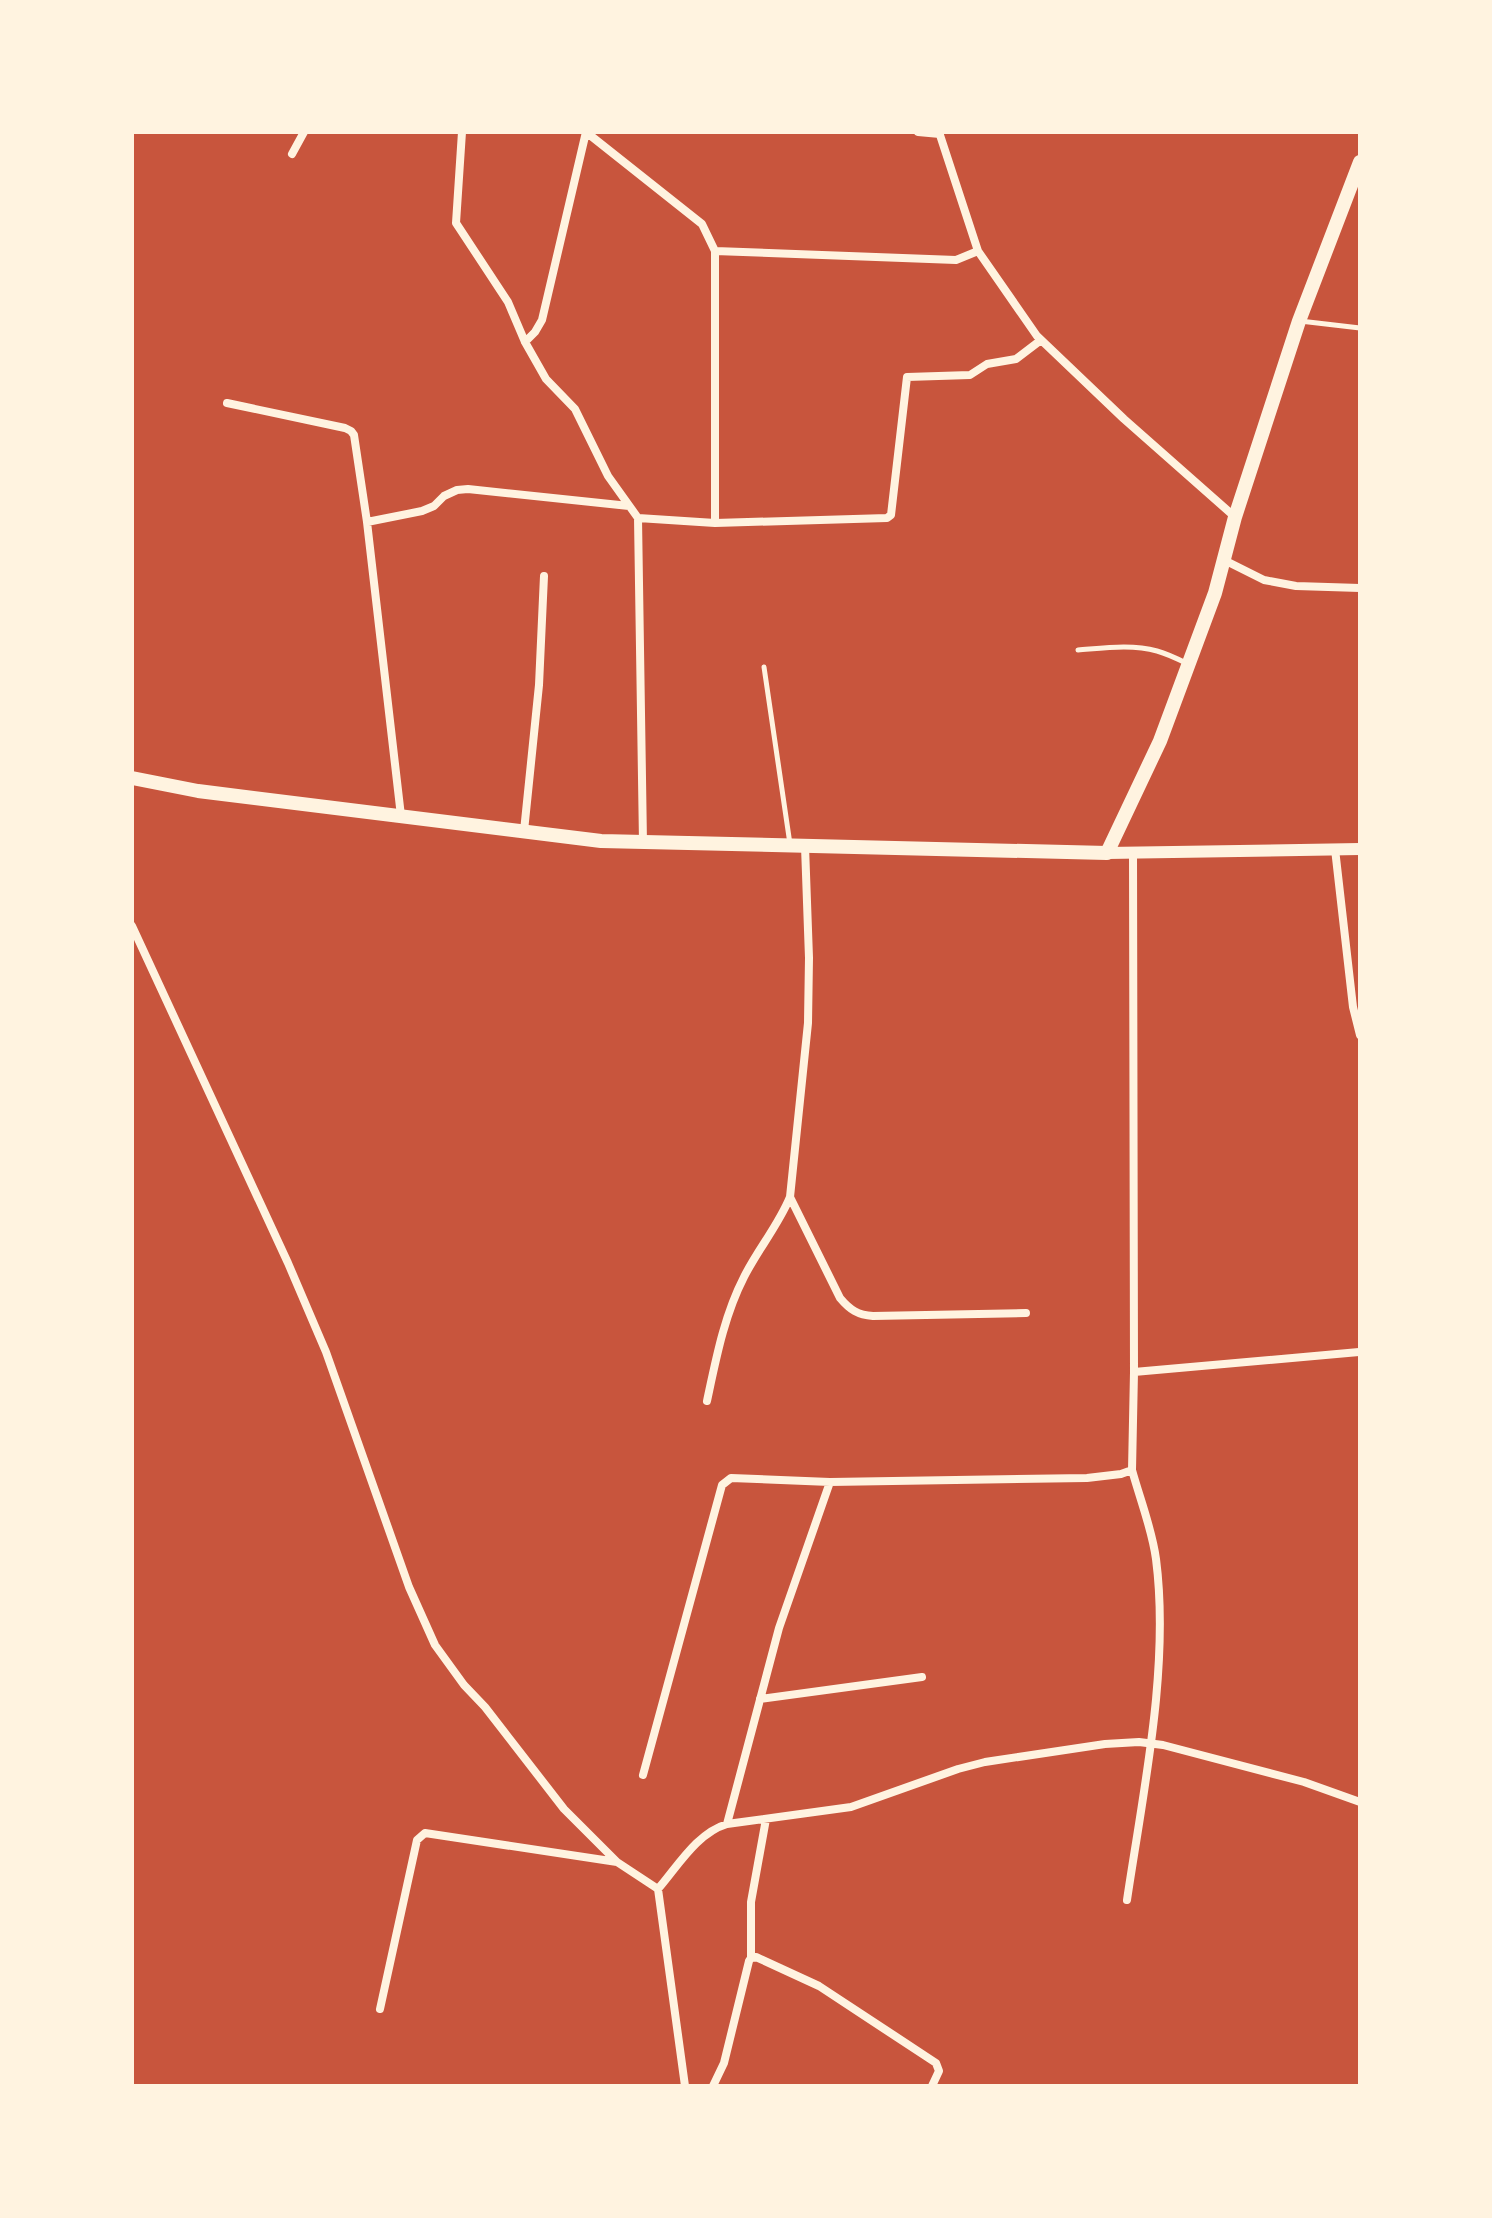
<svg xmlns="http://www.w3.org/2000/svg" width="1492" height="2218" viewBox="0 0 1492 2218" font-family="'Public Sans',sans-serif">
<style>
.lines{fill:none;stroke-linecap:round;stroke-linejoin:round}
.service{stroke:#fff3e0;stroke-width:5}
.minor{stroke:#fff3e0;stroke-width:8}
.tertiary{stroke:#fff3e0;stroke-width:12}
.secondary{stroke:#fff3e0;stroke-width:14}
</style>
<rect width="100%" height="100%" fill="#c8553d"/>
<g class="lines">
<path class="service" d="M1300,321l60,7
M1078,650c26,-2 54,-6 79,1 11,3 21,8 31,13
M764,667l26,177"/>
<path class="minor" d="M462,132l-6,91 52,79 17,40 21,37 29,30 33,67 30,42
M918,132l22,2
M939,132l39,119 59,85 87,83 111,98
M292,154l12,-22
M525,342l10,-10 7,-12 44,-188 116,92 13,27
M227,403l118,25 6,3 3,4 13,87 34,294
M367,522l55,-11 12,-5 10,-10 13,-6 11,-1 161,17
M715,523v-272l241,9 22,-9
M1224,560l40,20 32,6 64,2
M524,831l15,-146 5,-109
M643,843l-5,-325 77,5 172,-5 4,-3 16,-138 63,-2 17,-11 29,-5 25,-19
M1335,849l18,158 7,28
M132,926l156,337 38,89 83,235 26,58 29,40 21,22 79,102 53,53
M790,1197l50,101c10,12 18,17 33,18l153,-3
M1134,1372l225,-20
M707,1401c9,-42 17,-85 37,-124 14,-28 34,-51 46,-80l18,-174 1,-65 -4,-112
M760,1699l162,-22
M643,1775l79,-290 9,-7 99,4 257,-4 34,-4 11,-4 2,-98 -1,-520
M727,1824l52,-196 51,-146
M1127,1900c16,-108 43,-233 29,-341 -4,-30 -16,-60 -24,-89
M751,1958v-56l15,-83
M380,2009l37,-169 8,-7 192,29 41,27
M685,2086l-27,-197c20,-23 39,-56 69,-65l124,-17 107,-38 27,-7 120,-18 34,-2 24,3 141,37 56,20
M713,2086l11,-23 25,-102 2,-3 5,-1 63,29 117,77 3,8 -7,15"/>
<path class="tertiary" d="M1107,853l253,-4"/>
<path class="secondary" d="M132,778l66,13 403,50 506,12 53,-112 55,-148 20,-76 64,-196 61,-159"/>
</g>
<rect width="1492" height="2218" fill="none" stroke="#fff3e0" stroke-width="268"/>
</svg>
